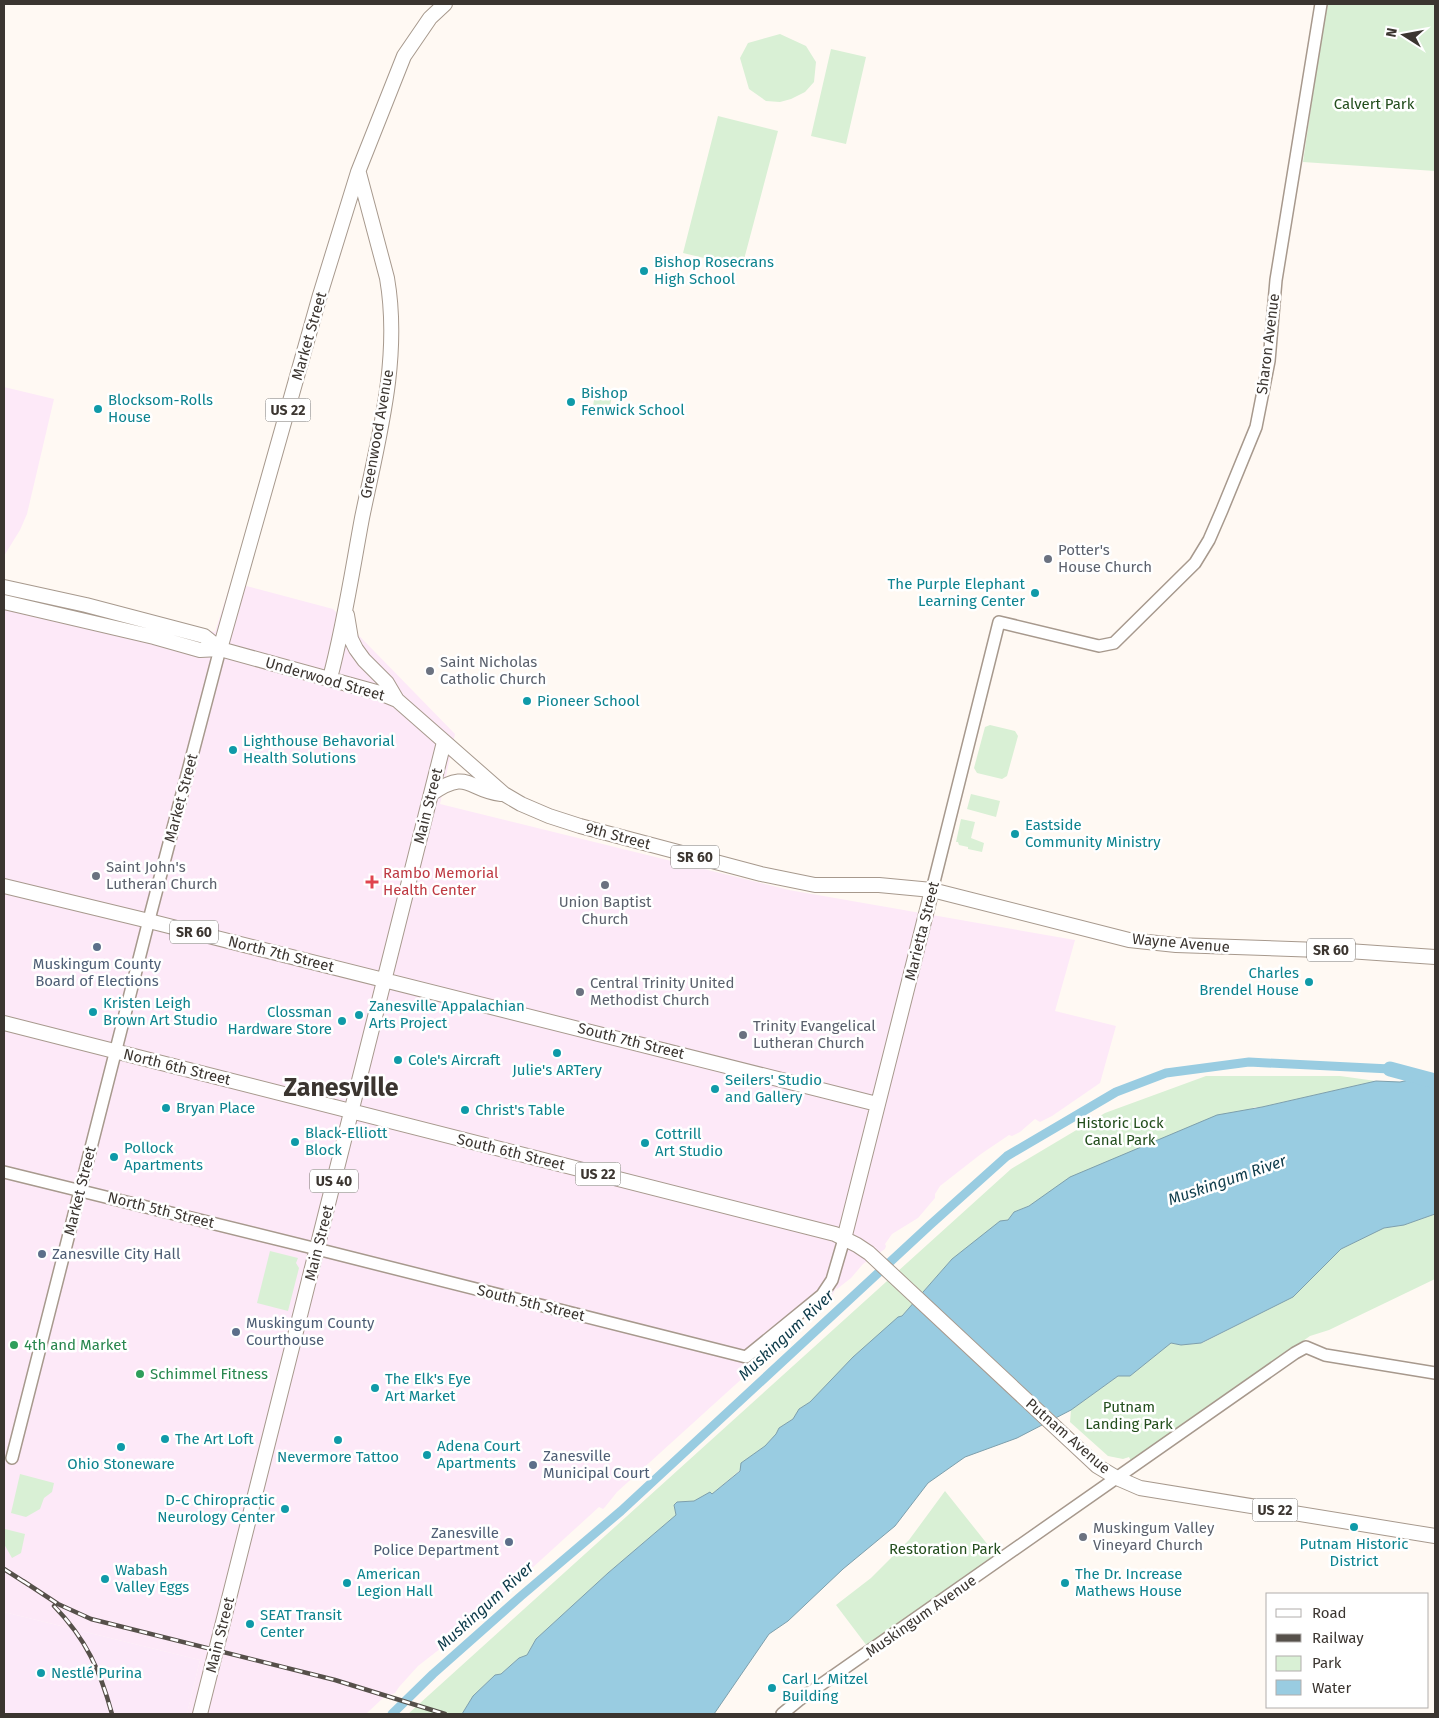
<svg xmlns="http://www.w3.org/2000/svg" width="1439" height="1718" viewBox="0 0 1439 1718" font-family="'Fira Sans',sans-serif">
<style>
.commercial{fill:#fde9f8}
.industrial{fill:#fce9f9}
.green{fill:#d9f0d5}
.water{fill:#99cce1;stroke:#7d9fac}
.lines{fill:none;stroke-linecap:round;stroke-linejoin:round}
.canal{stroke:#99cce1;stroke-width:9}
.river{stroke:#99cce1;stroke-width:15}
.secondary-casing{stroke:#a7998d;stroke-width:14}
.primary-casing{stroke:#a7998d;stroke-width:16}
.secondary{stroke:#fff;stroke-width:11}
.primary{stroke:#fff;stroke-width:14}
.rail-casing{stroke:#56504a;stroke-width:4.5}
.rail{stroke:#fff;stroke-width:2.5;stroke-dasharray:8;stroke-linecap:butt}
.culture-dot{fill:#0f9aa8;stroke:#fff;stroke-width:2}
.worship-dot{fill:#6b7280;stroke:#fff;stroke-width:2}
.health-dot{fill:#e0444e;stroke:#fff;stroke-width:2}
.service-dot{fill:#5c6f8a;stroke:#fff;stroke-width:2}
.leisure-dot{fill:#2e9e5b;stroke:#fff;stroke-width:2}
.labels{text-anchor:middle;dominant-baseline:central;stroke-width:5;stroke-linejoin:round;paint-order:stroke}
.shield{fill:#fff;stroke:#76726e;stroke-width:1}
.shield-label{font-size:14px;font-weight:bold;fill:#3b3530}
.park-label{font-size:15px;fill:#234e1d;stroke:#fff}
.culture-label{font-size:15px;fill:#0d838f;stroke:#fff;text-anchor:start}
.street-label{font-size:15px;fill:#3b3530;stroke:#fff}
.worship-label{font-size:15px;fill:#5b616d;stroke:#fff;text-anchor:start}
.health-label{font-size:15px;fill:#be3a42;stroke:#fff;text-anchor:start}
.service-label{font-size:15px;fill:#4e5e75;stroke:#fff;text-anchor:start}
.leisure-label{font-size:15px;fill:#27864d;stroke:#fff;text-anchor:start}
.water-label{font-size:16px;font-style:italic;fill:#0d3b4a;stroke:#fff}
.town-label{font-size:25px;font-weight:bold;fill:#3b3530;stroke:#fff}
</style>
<rect width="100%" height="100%" fill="#fff9f3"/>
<path class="commercial" d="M4,387l50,12 -27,115 -7,16 -16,26z
M4,580l211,52 16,-50 102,27 122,125 -15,70 349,86 286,50 -20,71 61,15 -16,57 -48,33 -12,6 -5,-3 -15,13 -8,4 -3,-1 -28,19 -41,32 -5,8v4l-17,20 -26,16 -7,10 1,2 -1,3 -22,15 -12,14 -14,11 -1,-1 -4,8 -86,71v8l-129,117 -12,15 -2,2 -4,-2 -92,84 -10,9 2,3 -5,6 -4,-4 -8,7 -1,3 -13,7v5l-50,39 -19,21 -4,6 -12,5 -17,16h-179l13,-54 -196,-48z"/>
<path class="industrial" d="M4,1612l196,48 -13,54h-183z"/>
<path class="green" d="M1326,4h109v167l-132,-9z
M780,34l26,12 10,16 -2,20 -9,10 -14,7 -11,3 -14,-1 -17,-12 -9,-31 8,-15z
M831,49l35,8 -20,87 -35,-8z
M718,116l60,15 -36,136 -59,-14z
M596,388l17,3 -5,24 -16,-3z
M990,725l25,6 3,5 -11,40 -5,3 -25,-6 -3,-5 11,-41z
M971,794l29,7 -4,16 -29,-8z
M961,819l14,3 -4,16 13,5 -2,9 -14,-3v-2l-9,-2 -1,-3h-2z
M1206,1076h134l36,5 -114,26h-7l-241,105 -6,8 -56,39 -50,57 -49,41 -31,34 -12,11 -11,7 -6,10 -14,9 -3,6 -11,12 -23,17 -2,7 -28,24 -3,-1 -15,8 -17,1 -3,3 2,10 -68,58 -72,66 -9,16 -8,3 -18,16 -6,1 -22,21 -11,18h-54l603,-545 94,-56z
M1435,1214v65l-106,51 -19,6 -179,125 -2,-4 -6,2 -15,-3 -38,-34 1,-12 47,-34h12l41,-33 10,2 21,-2 90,-46 49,-48 43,-21 20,-3z
M270,1251l28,7 -2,5 3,5 -11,43 -31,-8z
M20,1474l34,9 -2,9 -8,6 -4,11 -14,8 -15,-4z
M945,1491l51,64 -129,91 -31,-41 35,-27 38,-38z
M5,1529l20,5 -4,19 -9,5 -8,-14z"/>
<path class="water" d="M1435,1074v140l-31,11 -20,3 -43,21 -48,48 -92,46 -20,2 -10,-2 -41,33h-12l-47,34 -54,28 -52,19 -37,26 -33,43 -52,43 -55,52 -19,13 -55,80h-252l11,-18 22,-21 6,-1 18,-16 8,-3 9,-16 72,-66 68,-58 -2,-10 3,-3 17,-1 16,-9 2,2 28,-23 1,-8 24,-17 11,-12 3,-6 14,-9 6,-10 11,-7 43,-45 45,-40 4,-1 50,-57 48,-38 8,-1 6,-8 15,-6 41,-29 147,-62 45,-8 114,-26 24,1z"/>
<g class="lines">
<path class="canal" d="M392,1714l41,-40 88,-78 100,-85 309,-286 77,-69 109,-64 50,-19 83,-11 141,7"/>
<path class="river" d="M1390,1069l45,12"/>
<g class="secondary-casing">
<path id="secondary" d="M932,890l67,-268 100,24 15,-3 81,-80 14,-23 13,-30 34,-83 13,-66 7,-81 45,-276
M4,1172l313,77 429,108 76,-62 10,-15 12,-41
M12,1458l139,-546 69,-263
M782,1714l17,-14 496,-347 11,-6 19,8 110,18"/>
</g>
<g class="primary-casing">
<path id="primary" d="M4,587l82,18 118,31 16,13
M4,602l150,35 46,13 20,-1 160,44 17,7 107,94 17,10 28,12 31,10 181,48 54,11h64l53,5 197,50 47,5 172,6 87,6
M347,615l4,24 5,10 8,11 23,23 10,17
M220,649l100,-354 38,-123 46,-116 26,-38 15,-14
M330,678c14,-52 22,-106 32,-160 16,-78 39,-159 25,-240l-28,-105
M431,794c38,-26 36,-4 70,0
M4,886l145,35 728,183
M4,1023l831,211 22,11 12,8 228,213 20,12 23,10 295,48
M844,1239l88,-349
M200,1714l244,-972"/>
</g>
<use href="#secondary" class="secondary"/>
<use href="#primary" class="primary"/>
<g class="rail-casing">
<path id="rail" d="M4,1569l25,16
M23,1581l35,23 33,15 244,61 110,34
M54,1606c32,33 46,64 58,108"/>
</g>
<use href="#rail" class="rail"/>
</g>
<g class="culture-dot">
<circle cx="644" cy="271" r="5"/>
<circle cx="571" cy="402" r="5"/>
<circle cx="98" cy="409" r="5"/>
<circle cx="1035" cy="593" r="5"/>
<circle cx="527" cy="701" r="5"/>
<circle cx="233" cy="750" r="5"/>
<circle cx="1015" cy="834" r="5"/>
<circle cx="1309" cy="982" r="5"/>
<circle cx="93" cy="1012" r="5"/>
<circle cx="359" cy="1015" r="5"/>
<circle cx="342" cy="1021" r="5"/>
<circle cx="557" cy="1053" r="5"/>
<circle cx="398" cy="1060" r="5"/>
<circle cx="715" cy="1089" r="5"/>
<circle cx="166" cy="1108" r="5"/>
<circle cx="465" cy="1110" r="5"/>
<circle cx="295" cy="1142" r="5"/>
<circle cx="645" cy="1143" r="5"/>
<circle cx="114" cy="1157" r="5"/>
<circle cx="375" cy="1388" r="5"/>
<circle cx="165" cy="1439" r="5"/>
<circle cx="338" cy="1440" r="5"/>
<circle cx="121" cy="1447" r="5"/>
<circle cx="427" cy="1455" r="5"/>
<circle cx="285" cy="1509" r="5"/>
<circle cx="1354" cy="1527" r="5"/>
<circle cx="105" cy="1579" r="5"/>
<circle cx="347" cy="1583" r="5"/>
<circle cx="1065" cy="1583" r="5"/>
<circle cx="250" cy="1624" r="5"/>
<circle cx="41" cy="1673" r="5"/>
<circle cx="772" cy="1688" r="5"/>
</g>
<g class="worship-dot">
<circle cx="1048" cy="559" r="5"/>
<circle cx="430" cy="671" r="5"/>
<circle cx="96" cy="876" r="5"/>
<circle cx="605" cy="885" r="5"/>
<circle cx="580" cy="992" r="5"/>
<circle cx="743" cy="1035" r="5"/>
<circle cx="1083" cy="1537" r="5"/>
</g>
<path class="health-dot" d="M369.5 874.5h5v5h5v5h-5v5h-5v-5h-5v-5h5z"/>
<g class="service-dot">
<circle cx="97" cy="947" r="5"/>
<circle cx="42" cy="1254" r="5"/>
<circle cx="236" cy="1332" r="5"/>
<circle cx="533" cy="1465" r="5"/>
<circle cx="509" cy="1542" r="5"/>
</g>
<g class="leisure-dot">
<circle cx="14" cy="1345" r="5"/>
<circle cx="140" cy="1374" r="5"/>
</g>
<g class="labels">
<g class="shield">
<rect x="265.5" y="398.5" width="45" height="23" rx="4"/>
<rect x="671" y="845.5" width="48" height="23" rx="4"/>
<rect x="170" y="920.5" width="48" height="23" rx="4"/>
<rect x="1307" y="938.5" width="48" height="23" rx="4"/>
<rect x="575.5" y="1162.5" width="45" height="23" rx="4"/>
<rect x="310" y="1169.5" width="48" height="23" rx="4"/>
<rect x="1252.5" y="1498.5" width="45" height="23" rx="4"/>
</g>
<g class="shield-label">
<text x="288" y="410">US 22</text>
<text x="695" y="857">SR 60</text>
<text x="194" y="932">SR 60</text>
<text x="1331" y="950">SR 60</text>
<text x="598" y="1174">US 22</text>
<text x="334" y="1181">US 40</text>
<text x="1275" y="1510">US 22</text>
</g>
<g class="park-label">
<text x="1374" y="104">Calvert Park</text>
<text x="1120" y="1123">Historic Lock<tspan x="1120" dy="17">Canal Park</tspan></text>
<text x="1129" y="1407">Putnam<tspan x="1129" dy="17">Landing Park</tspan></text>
<text x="945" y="1549">Restoration Park</text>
</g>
<g class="culture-label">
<text x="654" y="262">Bishop Rosecrans<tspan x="654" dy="17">High School</tspan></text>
<text x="581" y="393">Bishop<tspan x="581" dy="17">Fenwick School</tspan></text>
<text x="108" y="400">Blocksom-Rolls<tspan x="108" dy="17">House</tspan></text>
<text x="1025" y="584" text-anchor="end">The Purple Elephant<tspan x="1025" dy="17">Learning Center</tspan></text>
<text x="537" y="701">Pioneer School</text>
<text x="243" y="741">Lighthouse Behavorial<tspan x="243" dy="17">Health Solutions</tspan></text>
<text x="1025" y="825">Eastside<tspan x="1025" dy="17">Community Ministry</tspan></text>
<text x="1299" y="973" text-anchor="end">Charles<tspan x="1299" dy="17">Brendel House</tspan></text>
<text x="103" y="1003">Kristen Leigh<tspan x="103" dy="17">Brown Art Studio</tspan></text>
<text x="369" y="1006">Zanesville Appalachian<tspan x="369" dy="17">Arts Project</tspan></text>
<text x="332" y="1012" text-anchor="end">Clossman<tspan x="332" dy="17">Hardware Store</tspan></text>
<text x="408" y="1060">Cole's Aircraft</text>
<text x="557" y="1070" text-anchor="middle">Julie's ARTery</text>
<text x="725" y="1080">Seilers' Studio<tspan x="725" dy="17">and Gallery</tspan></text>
<text x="176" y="1108">Bryan Place</text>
<text x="475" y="1110">Christ's Table</text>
<text x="305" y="1133">Black-Elliott<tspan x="305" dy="17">Block</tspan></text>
<text x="655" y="1134">Cottrill<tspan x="655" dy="17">Art Studio</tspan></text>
<text x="124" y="1148">Pollock<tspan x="124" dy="17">Apartments</tspan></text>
<text x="385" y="1379">The Elk's Eye<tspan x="385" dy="17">Art Market</tspan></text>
<text x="175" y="1439">The Art Loft</text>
<text x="437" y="1446">Adena Court<tspan x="437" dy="17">Apartments</tspan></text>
<text x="338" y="1457" text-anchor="middle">Nevermore Tattoo</text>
<text x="121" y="1464" text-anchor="middle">Ohio Stoneware</text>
<text x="275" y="1500" text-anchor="end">D-C Chiropractic<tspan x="275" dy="17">Neurology Center</tspan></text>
<text x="1354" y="1544" text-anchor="middle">Putnam Historic<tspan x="1354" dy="17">District</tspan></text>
<text x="115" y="1570">Wabash<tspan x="115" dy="17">Valley Eggs</tspan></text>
<text x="357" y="1574">American<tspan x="357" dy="17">Legion Hall</tspan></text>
<text x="1075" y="1574">The Dr. Increase<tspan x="1075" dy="17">Mathews House</tspan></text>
<text x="260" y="1615">SEAT Transit<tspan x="260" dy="17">Center</tspan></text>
<text x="51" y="1673">Nestlé Purina</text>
<text x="782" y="1679">Carl L. Mitzel<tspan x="782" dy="17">Building</tspan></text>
</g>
<g class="street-label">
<text transform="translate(309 336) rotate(-74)">Market Street</text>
<text transform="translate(1268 344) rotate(-83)">Sharon Avenue</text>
<text transform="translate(377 434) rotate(-80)">Greenwood Avenue</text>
<text transform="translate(325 679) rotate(16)">Underwood Street</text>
<text transform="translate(181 798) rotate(-75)">Market Street</text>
<text transform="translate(428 806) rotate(-76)">Main Street</text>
<text transform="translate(618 836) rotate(15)">9th Street</text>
<text transform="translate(922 931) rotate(-76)">Marietta Street</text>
<text transform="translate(1181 943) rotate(5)">Wayne Avenue</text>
<text transform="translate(281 954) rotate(14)">North 7th Street</text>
<text transform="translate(631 1041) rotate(14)">South 7th Street</text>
<text transform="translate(177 1067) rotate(14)">North 6th Street</text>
<text transform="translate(511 1152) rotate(14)">South 6th Street</text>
<text transform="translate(80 1191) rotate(-76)">Market Street</text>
<text transform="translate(161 1210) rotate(14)">North 5th Street</text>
<text transform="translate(319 1243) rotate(-76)">Main Street</text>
<text transform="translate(531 1303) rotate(14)">South 5th Street</text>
<text transform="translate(1068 1436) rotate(41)">Putnam Avenue</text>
<text transform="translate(921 1616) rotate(-35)">Muskingum Avenue</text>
<text transform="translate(220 1635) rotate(-76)">Main Street</text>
</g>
<g class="worship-label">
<text x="1058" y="550">Potter's<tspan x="1058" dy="17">House Church</tspan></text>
<text x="440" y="662">Saint Nicholas<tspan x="440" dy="17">Catholic Church</tspan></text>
<text x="106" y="867">Saint John's<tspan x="106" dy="17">Lutheran Church</tspan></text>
<text x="605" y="902" text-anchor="middle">Union Baptist<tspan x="605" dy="17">Church</tspan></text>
<text x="590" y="983">Central Trinity United<tspan x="590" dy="17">Methodist Church</tspan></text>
<text x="753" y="1026">Trinity Evangelical<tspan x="753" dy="17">Lutheran Church</tspan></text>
<text x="1093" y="1528">Muskingum Valley<tspan x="1093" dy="17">Vineyard Church</tspan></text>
</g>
<g class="health-label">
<text x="383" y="873">Rambo Memorial<tspan x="383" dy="17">Health Center</tspan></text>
</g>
<g class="service-label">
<text x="97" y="964" text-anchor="middle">Muskingum County<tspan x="97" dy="17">Board of Elections</tspan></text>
<text x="52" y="1254">Zanesville City Hall</text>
<text x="246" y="1323">Muskingum County<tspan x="246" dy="17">Courthouse</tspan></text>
<text x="543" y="1456">Zanesville<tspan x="543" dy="17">Municipal Court</tspan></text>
<text x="499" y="1533" text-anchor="end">Zanesville<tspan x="499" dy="17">Police Department</tspan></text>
</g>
<g class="leisure-label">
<text x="24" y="1345">4th and Market</text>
<text x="150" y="1374">Schimmel Fitness</text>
</g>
<g class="water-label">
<text transform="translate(1227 1180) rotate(-19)">Muskingum River</text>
<text transform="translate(786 1335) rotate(-43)">Muskingum River</text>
<text transform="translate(485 1606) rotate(-42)">Muskingum River</text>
</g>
<g class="town-label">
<text x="341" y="1088">Zanesville</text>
</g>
</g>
<rect width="1439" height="1718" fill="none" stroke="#3b3530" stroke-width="10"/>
<rect x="1266" y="1593" width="162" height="115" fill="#ffffff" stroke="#b1aeac"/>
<rect x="1276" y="1609" width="25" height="8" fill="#ffffff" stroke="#b1aeac"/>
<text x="1312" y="1618" font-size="15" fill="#3b3530">Road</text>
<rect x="1276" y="1634" width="25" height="8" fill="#56504a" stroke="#b1aeac"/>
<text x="1312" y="1643" font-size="15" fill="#3b3530">Railway</text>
<rect x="1276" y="1656" width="25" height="15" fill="#d9f0d5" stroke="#b1aeac"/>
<text x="1312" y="1668" font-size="15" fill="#3b3530">Park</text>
<rect x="1276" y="1680" width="25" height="15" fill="#99cce1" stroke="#b1aeac"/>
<text x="1312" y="1693" font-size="15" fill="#3b3530">Water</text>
<g transform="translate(1404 35) rotate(281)" stroke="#ffffff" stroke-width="4" paint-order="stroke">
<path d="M0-4L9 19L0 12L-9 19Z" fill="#3b3530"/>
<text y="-8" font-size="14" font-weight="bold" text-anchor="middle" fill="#3b3530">N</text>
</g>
</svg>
